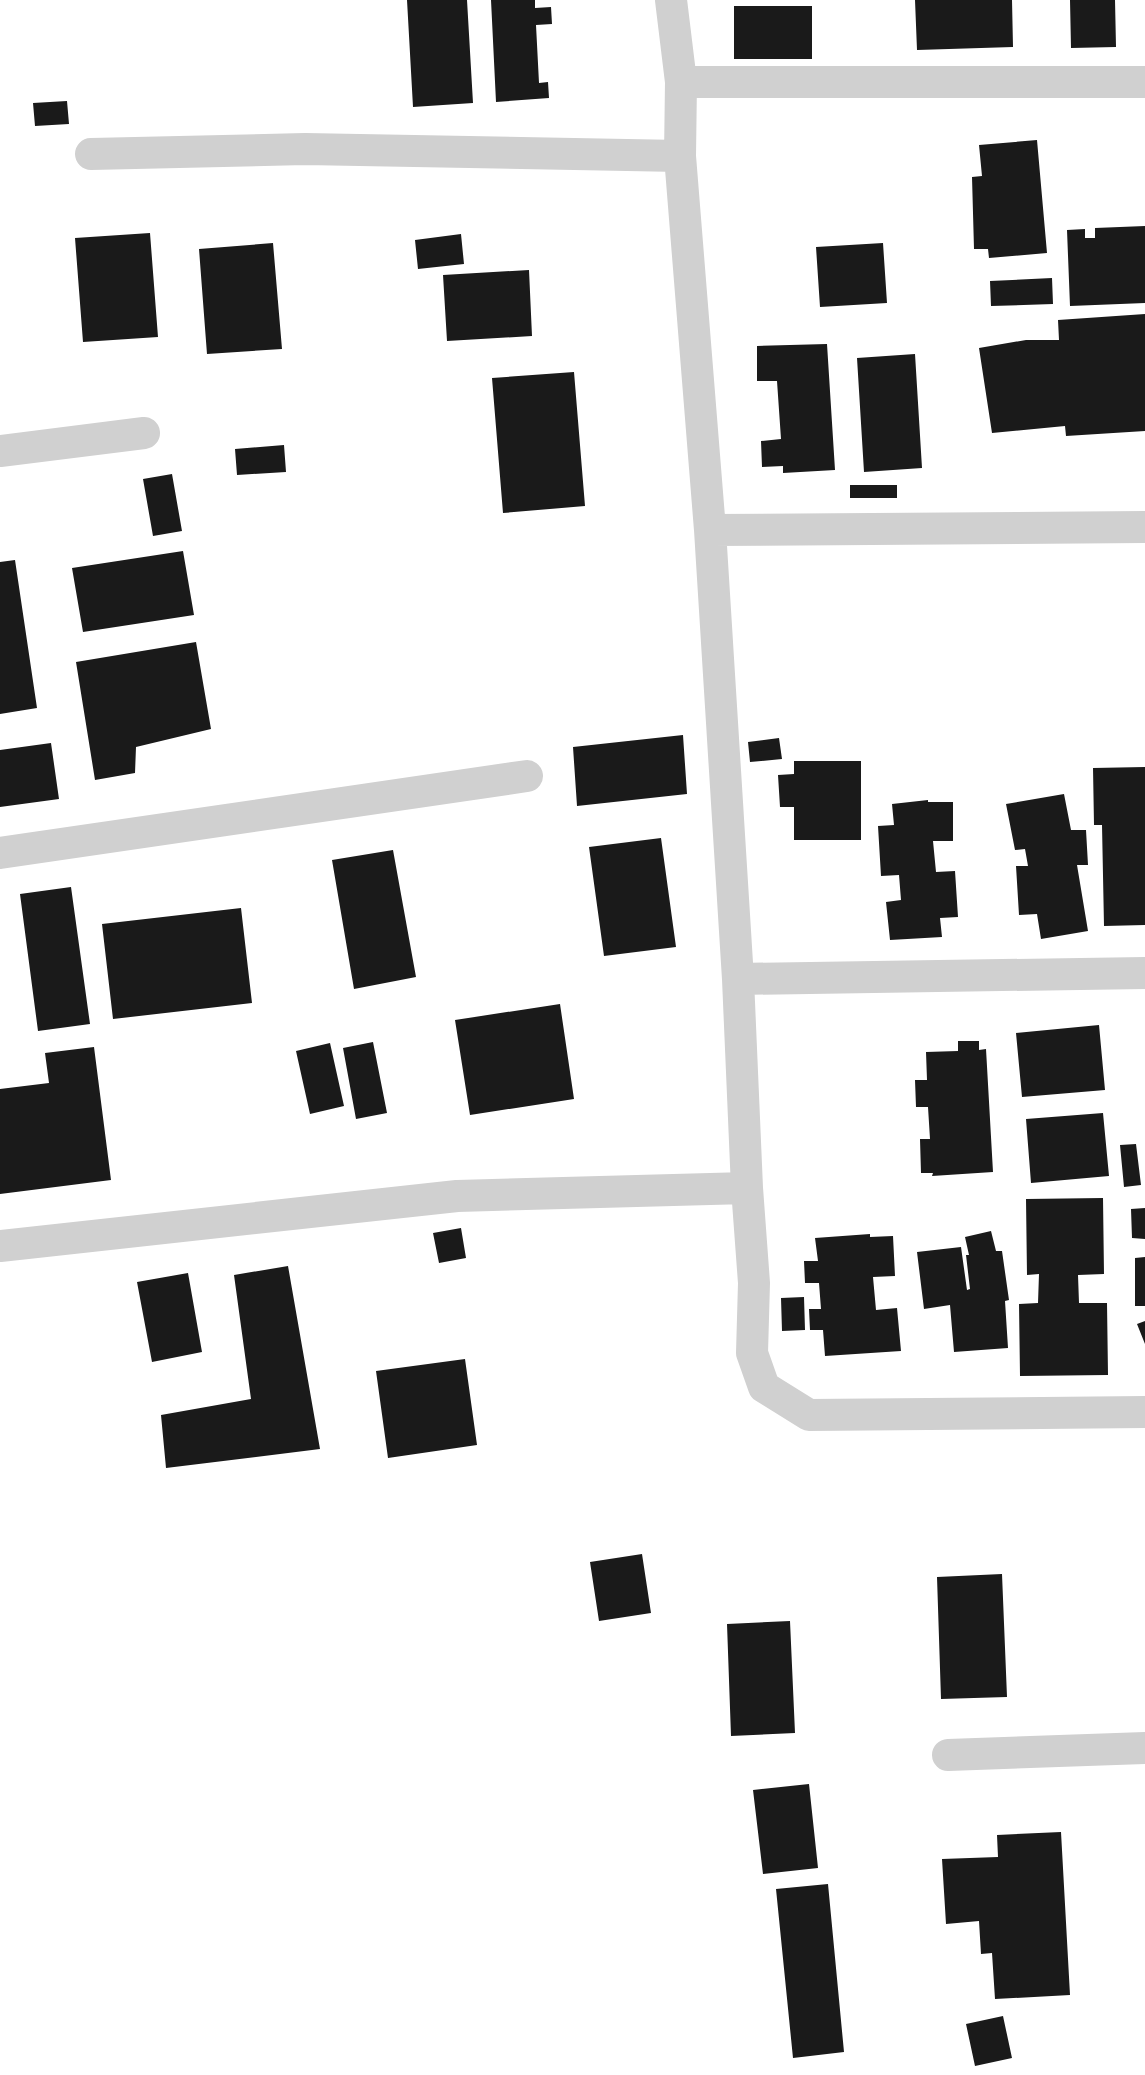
<svg xmlns="http://www.w3.org/2000/svg" width="1145" height="2075" viewBox="0 0 1145 2075" font-family="Ubuntu,sans-serif">
<style>
.building{fill:#1a1a1a}
.lines{fill:none;stroke-linecap:round;stroke-linejoin:round}
.street{stroke:#d0d0d0;stroke-width:32}
</style>
<rect width="100%" height="100%" fill="#fff"/>
<path class="building" d="M407,0h60l6,103 -60,4z
M491,0h44v8l16,-1 1,17 -16,1 3,58 9,-1 1,16 -53,4z
M915,0h97l1,47 -96,3z
M1070,0h45l1,47 -45,1z
M734,6h78v53h-78z
M67,101l2,23 -34,2 -2,-23z
M1037,140l10,113 -58,5 -1,-9h-14l-2,-72 10,-1 -3,-31z
M1145,226v77l-75,3 -3,-76 18,-1v9h10v-10z
M150,233l8,104 -75,5 -8,-104z
M461,234l3,30 -46,5 -3,-29z
M273,243l9,106 -75,5 -8,-105z
M883,243l4,60 -67,4 -4,-60z
M529,270l3,66 -85,5 -4,-66z
M1052,278l1,26 -62,2 -1,-25z
M1145,314v117l-79,5 -1,-10 -73,7 -13,-85 47,-8h33l-1,-20z
M827,344l8,126 -52,3v-7l-21,1 -1,-26 20,-2 -4,-58h-20v-35z
M915,354l7,114 -58,4 -7,-114z
M574,372l11,134 -82,7 -11,-135z
M284,445l2,27 -49,3 -2,-26z
M172,474l10,57 -29,5 -10,-57z
M850,485h47v13h-47z
M183,551l11,64 -111,17 -11,-64z
M15,560l22,148 -37,6v-152z
M196,642l15,87 -75,18 -1,26 -40,7 -19,-118z
M683,735l4,59 -110,12 -4,-59z
M779,738l3,21 -32,3 -2,-20z
M51,743l8,56 -59,8v-57z
M794,761h67v79h-67v-33h-14l-2,-32 16,-1z
M1145,767v158l-41,1 -2,-101h-8l-1,-57z
M1064,794l7,36h15l2,35h-11l11,66 -47,8 -4,-25 -18,1 -3,-49h12l-3,-17 -10,1 -9,-46z
M928,800v2h25v39h-20l3,31 19,-1 3,46 -18,1 2,19 -52,3 -4,-38 15,-2 -2,-25 -18,1 -3,-50 16,-1 -2,-21z
M661,838l15,109 -72,9 -15,-109z
M393,850l23,127 -62,12 -22,-129z
M71,887l19,137 -52,7 -18,-137z
M241,908l11,95 -139,16 -11,-95z
M560,1004l14,95 -104,16 -15,-95z
M1099,1025l6,65 -83,7 -6,-64z
M958,1041h21v9l7,-1 7,123 -61,4 1,-3h-12l-1,-34h10l-2,-32h-12l-1,-27h12l-1,-28 32,-1z
M373,1042l14,71 -31,6 -13,-71z
M330,1043l14,63 -34,8 -14,-63z
M94,1047l17,133 -111,14v-105l49,-6 -4,-30z
M1103,1113l6,63 -78,7 -5,-64z
M1136,1144l5,41 -17,2 -4,-42z
M1103,1198l1,76 -26,1 1,28h28l1,72 -88,1 -1,-72 19,-1 1,-29 -12,1 -1,-76z
M1145,1208v31l-13,-1 -1,-29z
M461,1228l5,30 -27,5 -6,-30z
M991,1231l5,20h6l7,49 -4,1 3,47 -54,4 -4,-47 -26,4 -7,-57 44,-5 6,43 3,-1 -4,-34h3l-4,-18z
M870,1234v3l23,-1 2,40 -22,1 3,33 21,-2 4,43 -76,5 -2,-26h-13l-1,-21h12l-2,-26h-14l-1,-22h14l-3,-23z
M1145,1257v49h-10v-48z
M288,1266l32,183 -154,19 -5,-53 90,-16 -17,-124z
M188,1273l14,79 -50,10 -15,-80z
M804,1297l1,33 -23,1 -1,-33z
M1145,1321v23l-8,-20z
M465,1359l12,86 -89,13 -12,-87z
M642,1554l9,59 -52,8 -9,-59z
M1002,1574l5,123 -66,2 -4,-122z
M790,1621l5,112 -64,3 -4,-112z
M809,1784l9,84 -55,6 -10,-84z
M1061,1832l9,163 -75,4 -3,-46 -11,1 -2,-33 -33,3 -4,-65 56,-2 -1,-22z
M828,1884l16,168 -51,6 -17,-169z
M1003,2016l9,42 -37,8 -9,-42z"/>
<g class="lines">
<path class="street" d="M671,0l10,82 -1,74 30,374 28,449 9,209 7,95 -2,70 12,34 45,28 336,-3
M681,82h464
M91,154l214,-5 375,7
M0,451l144,-18
M710,530l435,-3
M0,853l527,-77
M738,979l407,-6
M0,1246l457,-50 290,-8
M948,1755l197,-7"/>
</g>
</svg>
